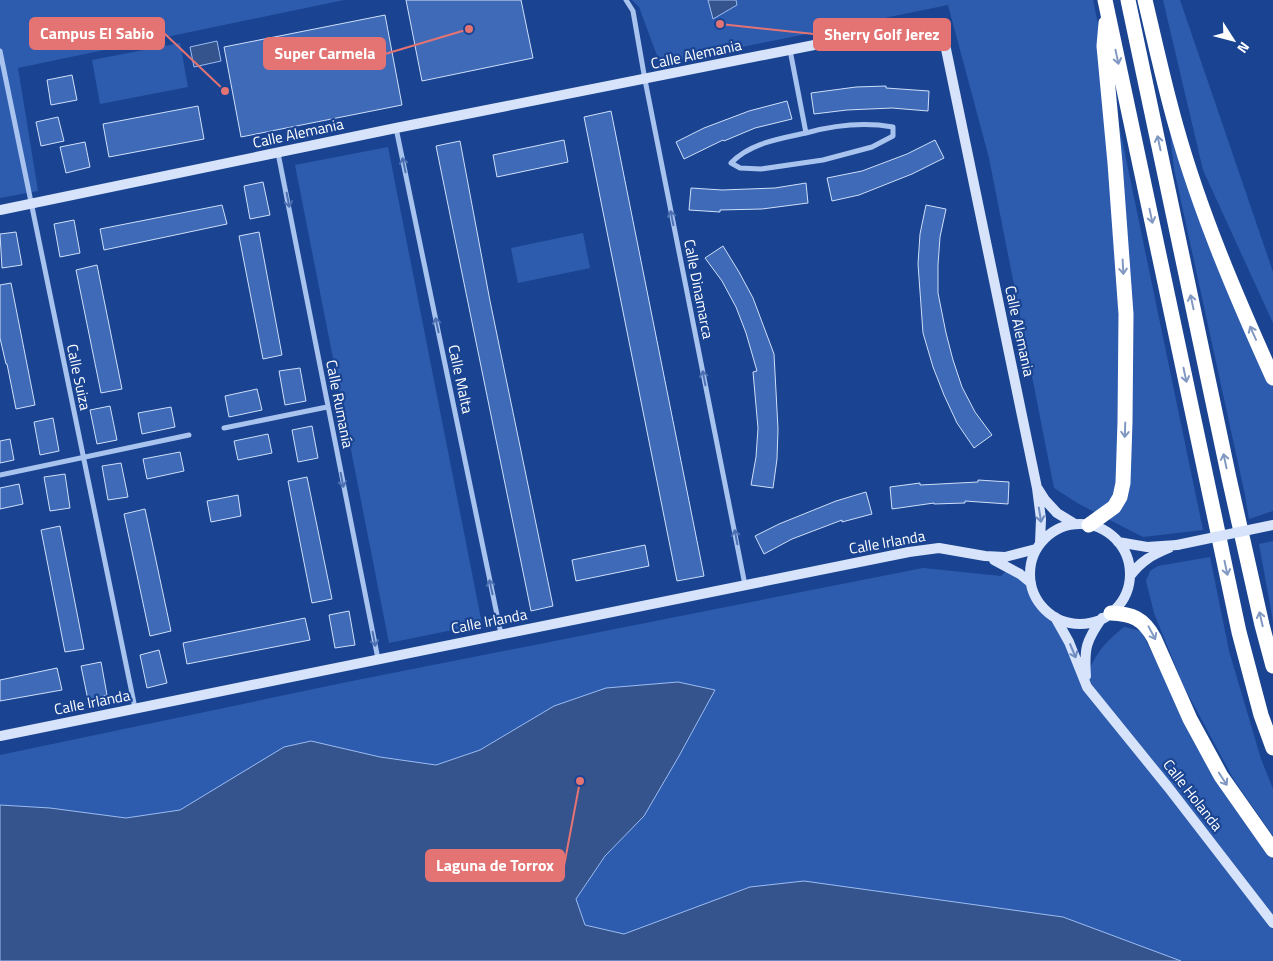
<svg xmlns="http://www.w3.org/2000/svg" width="1273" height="961" viewBox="0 0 1273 961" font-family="'Titillium Web',sans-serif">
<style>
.green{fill:#2d5caf}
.water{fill:#35538d;stroke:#9cbcf1}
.building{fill:#3e6ab7;stroke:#cfdffa}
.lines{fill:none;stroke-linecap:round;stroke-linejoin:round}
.street{stroke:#a9c3ef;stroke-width:5}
.secondary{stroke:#d6e3fa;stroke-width:10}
.highway{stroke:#fff;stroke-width:15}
.secondary-bridge{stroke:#d6e3fa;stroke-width:10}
.oneway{stroke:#8198c2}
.oneway2{stroke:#4c70b2}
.oneway3{stroke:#6f8cc0}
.labels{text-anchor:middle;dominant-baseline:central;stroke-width:4.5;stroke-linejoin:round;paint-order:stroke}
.street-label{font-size:15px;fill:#fff;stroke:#1a4491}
.leader{fill:none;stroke:#e47373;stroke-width:2}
.callout-dot{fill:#e47373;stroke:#1a4491;stroke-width:2}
.callout{fill:#e47373;stroke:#e47373;stroke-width:2}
.callout-label{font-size:16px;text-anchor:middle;font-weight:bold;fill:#fff}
</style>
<rect width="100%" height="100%" fill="#1a4491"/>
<path class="green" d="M0,0h344l-326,68 20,123 -38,7z
M632,0h461l110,530 -60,7 -64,-33 -25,-16 -65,-330 -41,-153 -279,57 -10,-1 -20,-54z
M1163,0h17l93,272v51l-70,-153z
M180,43l8,44 -88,17 -8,-44z
M1170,133l103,254v124l-24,8 -4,-24 -71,-326z
M388,147l94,477 -93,19 -94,-478z
M583,233l7,35 -72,15 -7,-35z
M1273,541v80l-14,-77z
M1210,557l19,94 32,108 12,30v47l-39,-56 -51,-95 -29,-72 -8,-32 4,-10 8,-5z
M1011,566c34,32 53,75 74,115 10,-27 17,-36 39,-54l17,4 78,154 54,75v101h-1273v-206l347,-73 576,-114 78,8z"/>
<path class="water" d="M708,0h28l1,5 -24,14z
M217,41l4,20 -27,6 -4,-20z
M678,682l37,8 -36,66 -35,60 -39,40 -29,43 9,26 39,9 126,-47 54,-6 259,36 118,44h-1181v-156l50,3 76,10 54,-8 104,-63 27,-6 69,16 56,8 44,-15 74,-44 52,-18z"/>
<path class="building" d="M406,0h115l12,58 -111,23z
M385,15l17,90 -161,32 -17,-90z
M72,75l5,25 -26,5 -4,-25z
M886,86v2l43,3 -1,20 -36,-3 -45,2 -33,4 -3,-21 45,-6z
M787,101l5,18 -37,9 -31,13 -1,-1 -39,19 -8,-17 28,-14 45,-17z
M198,106l6,33 -95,18 -6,-33z
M611,111l93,465 -27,5 -93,-464z
M58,117l6,24 -23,5 -5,-24z
M564,140l4,22 -71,15 -4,-22z
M935,140l9,18 -32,16 -53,21 -27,6 -5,-23 35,-7 45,-17z
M460,141l30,160 63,305 -22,5 -95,-465z
M85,142l5,25 -24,6 -6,-26z
M263,182l7,33 -20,4 -6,-33z
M806,183l2,20 -46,6 -42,1v2l-31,-2 2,-22 31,2 53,-2z
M222,205l5,19 -123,26 -4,-21z
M926,205l20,4 -6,28 -2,28v28l8,40 7,27 9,27 13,25 17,23 -18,13 -17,-25 -13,-28 -11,-28 -10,-34 -5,-69 2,-30z
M74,220l6,33 -20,4 -6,-33z
M16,232l6,33 -20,3 -2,-34z
M259,232l23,123 -19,4 -24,-123z
M723,246l16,26 14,26 21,56 4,75 -1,30 -4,29 -22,-3 5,-28 2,-29 -5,-56 4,-1 -11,-38 -10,-26 -14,-26 -17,-23z
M97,265l25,124 -21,4 -25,-123z
M11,283l24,122 -19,4 -9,-45h-1l-6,-26v-53z
M300,368l6,33 -21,4 -6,-34z
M257,389l5,21 -33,7 -4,-21z
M110,406l7,34 -20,4 -7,-34z
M171,407l4,20 -33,7 -4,-21z
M53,418l6,33 -19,4 -6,-33z
M312,426l6,32 -20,4 -6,-32z
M268,434l4,19 -34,7 -4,-19z
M10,439l4,21 -14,3v-22z
M180,452l4,19 -37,8 -4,-20z
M121,463l7,34 -20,3 -6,-34z
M65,474l5,34 -20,3 -6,-34z
M307,477l25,122 -20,4 -24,-122z
M978,480l31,2 -1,22 -43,-3v2l-31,1v-1l-42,6 -2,-22 30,-4v2l58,-3z
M19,484l4,20 -23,5v-21z
M866,492l6,22 -30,8v-2l-50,19 -28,15 -9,-18 24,-12 57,-23z
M238,495l3,21 -30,6 -4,-21z
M145,509l26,122 -21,5 -26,-122z
M60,526l24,123 -19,3 -24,-122z
M645,545l4,21 -73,15 -4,-21z
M349,611l6,34 -20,3 -6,-33z
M305,618l5,22 -123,24 -4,-21z
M159,650l8,33 -20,5 -7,-33z
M101,662l6,33 -19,5 -7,-34z
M57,668l5,22 -62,11v-21z"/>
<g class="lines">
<path class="street" d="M626,0l7,11 12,69 100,505
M790,50l16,83c29,-8 58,-11 87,-6v9l-21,11 -49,13 -62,9 -21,-1 -9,-5c19,-20 48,-24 75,-30
M0,51l135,657
M396,128l105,506
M278,153l100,506
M224,428l103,-21
M0,475l189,-40"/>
<path class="secondary" d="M0,210l396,-82 519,-103c19,2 24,6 31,24l91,439 4,31 -1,24
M1038,489l7,11 12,13 18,11
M1030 574a50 50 0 1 1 100 0a50 50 0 1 1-100 0Z
M1118,542l29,5 30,-2
M994,560l26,14 11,9
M1130,576c11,-15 22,-21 39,-28
M1055,617l14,25 18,45 81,100 105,136
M1086,676c-2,-28 0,-35 16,-58
M0,736l909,-184 30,-4 46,8 20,1 31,-8"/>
<path class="highway" d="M1105,0l134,632 22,83 12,33
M1128,0l101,478 33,147 11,41
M1145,0c10,42 19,84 31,126 24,86 60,170 97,252
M1089,525l25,-18 6,-10 3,-14 2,-61 1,-108 -11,-151 -11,-117 2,-23
M1111,613c21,1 32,5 43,25l36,81 31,57 52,74"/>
<path class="secondary-bridge" d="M1177,545l96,-20"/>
</g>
<defs><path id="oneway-shaft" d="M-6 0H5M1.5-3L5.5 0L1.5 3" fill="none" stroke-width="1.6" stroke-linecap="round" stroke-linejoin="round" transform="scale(1.25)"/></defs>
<g class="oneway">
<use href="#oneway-shaft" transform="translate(1117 57) rotate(78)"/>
<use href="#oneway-shaft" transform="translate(1159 143) rotate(-102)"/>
<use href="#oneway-shaft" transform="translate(1151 216) rotate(78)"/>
<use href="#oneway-shaft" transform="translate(1123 267) rotate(87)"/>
<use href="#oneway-shaft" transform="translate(1192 302) rotate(-102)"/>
<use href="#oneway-shaft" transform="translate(1253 333) rotate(-114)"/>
<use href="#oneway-shaft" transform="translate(1185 375) rotate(78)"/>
<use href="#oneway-shaft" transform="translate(1125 430) rotate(92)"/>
<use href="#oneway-shaft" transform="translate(1225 461) rotate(-102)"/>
<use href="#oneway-shaft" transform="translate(1226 568) rotate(78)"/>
<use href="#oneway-shaft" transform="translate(1261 619) rotate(-103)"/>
<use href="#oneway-shaft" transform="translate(1152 633) rotate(62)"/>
<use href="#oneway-shaft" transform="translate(1223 779) rotate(57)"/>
</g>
<g class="oneway2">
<use href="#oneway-shaft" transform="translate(404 165) rotate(-102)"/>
<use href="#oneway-shaft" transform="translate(288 200) rotate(79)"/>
<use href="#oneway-shaft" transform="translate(672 218) rotate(-101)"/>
<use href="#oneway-shaft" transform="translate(437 325) rotate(-102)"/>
<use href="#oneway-shaft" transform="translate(704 378) rotate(-101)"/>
<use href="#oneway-shaft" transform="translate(342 480) rotate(79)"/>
<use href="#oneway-shaft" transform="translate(736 537) rotate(-101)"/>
<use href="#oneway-shaft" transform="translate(491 587) rotate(-102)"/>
<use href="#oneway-shaft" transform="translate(374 639) rotate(79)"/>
</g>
<g class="oneway3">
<use href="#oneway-shaft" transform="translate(1040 515) rotate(81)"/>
<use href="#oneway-shaft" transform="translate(1073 651) rotate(67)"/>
</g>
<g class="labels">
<g class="street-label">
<text transform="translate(696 54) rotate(-12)">Calle Alemania</text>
<text transform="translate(298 133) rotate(-12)">Calle Alemania</text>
<text transform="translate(699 289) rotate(79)">Calle Dinamarca</text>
<text transform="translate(1020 331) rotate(78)">Calle Alemania</text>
<text transform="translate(79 377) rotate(78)">Calle Suiza</text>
<text transform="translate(461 379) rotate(78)">Calle Malta</text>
<text transform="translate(340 404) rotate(79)">Calle Rumanía</text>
<text transform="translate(887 542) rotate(-10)">Calle Irlanda</text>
<text transform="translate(489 621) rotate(-11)">Calle Irlanda</text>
<text transform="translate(92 702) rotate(-11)">Calle Irlanda</text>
<text transform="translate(1193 795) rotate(52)">Calle Holanda</text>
</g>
</g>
<path class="leader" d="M225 91L164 33M720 24L814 34M469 29L385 54M580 781L564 866"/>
<g class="callout-dot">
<circle cx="225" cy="91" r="5"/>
<circle cx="720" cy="24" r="5"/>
<circle cx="469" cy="29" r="5"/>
<circle cx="580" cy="781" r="5"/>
</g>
<g class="callout">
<rect x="30" y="18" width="134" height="31" rx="5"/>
<rect x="814" y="19" width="136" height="31" rx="5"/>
<rect x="264" y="38" width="121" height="31" rx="5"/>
<rect x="426" y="850" width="138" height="31" rx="5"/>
</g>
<g class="callout-label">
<text x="97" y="39">Campus El Sabio</text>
<text x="882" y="40">Sherry Golf Jerez</text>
<text x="325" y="59">Super Carmela</text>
<text x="495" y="871">Laguna de Torrox</text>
</g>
<g transform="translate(1233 40) rotate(126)" stroke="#1a4491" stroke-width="4" paint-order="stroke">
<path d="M0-4L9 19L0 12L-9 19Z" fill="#ffffff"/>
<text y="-8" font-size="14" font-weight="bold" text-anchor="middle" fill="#ffffff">N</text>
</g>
</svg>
